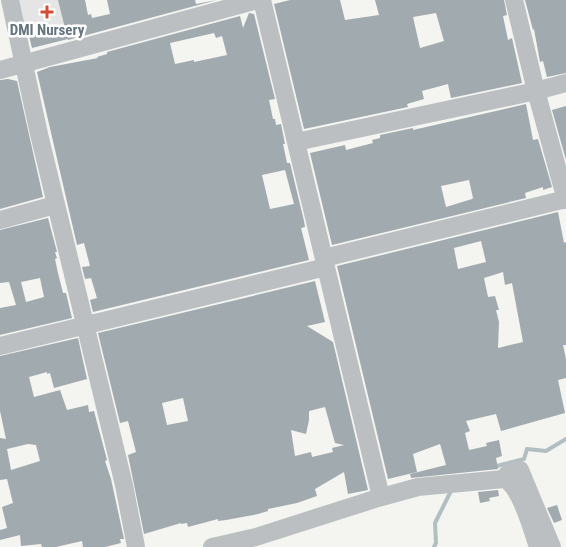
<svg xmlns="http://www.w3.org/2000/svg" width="566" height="547" viewBox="0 0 566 547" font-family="'Roboto Condensed',sans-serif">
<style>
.built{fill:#e4e5e4}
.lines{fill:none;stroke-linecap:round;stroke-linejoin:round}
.stream{stroke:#b2bfc2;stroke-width:4}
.building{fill:#a1aaae;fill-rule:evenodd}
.minor{stroke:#bbbfc2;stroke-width:18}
.poi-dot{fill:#d24d31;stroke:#fff;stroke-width:2}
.labels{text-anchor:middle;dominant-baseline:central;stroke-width:5;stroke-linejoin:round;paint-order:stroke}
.poi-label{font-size:15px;font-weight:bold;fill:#65757e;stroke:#fff}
</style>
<rect width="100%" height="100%" fill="#f4f4f0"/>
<path class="built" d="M15,0h58l5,23 -55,13z"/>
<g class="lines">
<path class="stream" d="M493,467l31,-8 3,-10 19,2 20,-12
M434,547l2,-4 -1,-20 17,-34"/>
</g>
<path class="building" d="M58,0h27l3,15 3,-1 1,4 18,-4 -3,-14h88l1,4 21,-4 -149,40v-1l-36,9 -3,-12 36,-8z
M290,0h50l5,20 34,-5 -4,-15h129l3,15 -4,1 5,24 4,-2 10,45 -71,15 -3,-14 -26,7 2,8 -17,5 1,3 -104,22 -30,-125zM436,13l8,28 -24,7 -7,-31z
M525,0h41v73l-19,4 -4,-16 -3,1 -6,-33 -1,1z
M249,13l5,1 21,85 -6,1 4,19h2l1,6 5,-1 4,20h-2l4,19h3l14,58 1,6 -4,1 8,32 -216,52 -3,-12 7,-2 -6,-20 -6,1 -3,-12 8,-1 -6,-23 -7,2 -40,-173 13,-5 48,-9 -1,-1 10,-3v-2l133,-36 3,12zM214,33l2,5 6,-2 5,19 -33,7v-2l-19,4 -5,-21zM285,170l9,34 -24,5 -8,-34z
M8,79l9,2 26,116 -43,12v-129z
M526,104l7,36 5,-1 14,48 -9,3v-3l-18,6 1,5 -194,47 -22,-92 35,-8 1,5 27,-7 -1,-3 8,-2v-3l33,-7v2zM469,180l4,18 -1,1 -26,8 -5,-21z
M566,106v54l-14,-50z
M558,212l6,31 2,-1v103h-3l3,14v19l-8,2 7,33 -64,18 -5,-17 -30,7 4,10 -5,2 4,17 18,-4 -1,-3 13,-3 3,16 -6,2 2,11 -87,9 -1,-4 36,-9 -6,-21 -27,10 4,18 -29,7 -51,-213zM481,241l5,21 -28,7 -4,-21zM503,272l2,13 7,-2 11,59 -25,6 1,-26 -3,-12h3l-4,-14 -7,1 -4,-19z
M48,218l9,34h-2l2,6 -2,1 3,14 5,20h3l6,25 -72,17v-27l16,-3 -7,-23 -9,1v-53zM40,278l4,19 -18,5 -5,-20z
M315,281l10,41 -18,4 26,16 35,148 -20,4 -4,-22 -29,17 2,7 -20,7 -29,6v2l-10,3 -32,6 -8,1v-2l-30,8 -1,-4 -6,1v-1l-37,11 -16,-79 8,-3 -8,-31 -8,2 -22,-90zM183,398l5,23 -21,4 -5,-22zM325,407l10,36 9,2 -12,3 1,4 -21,5 -1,-5 -16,4 -4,-26 15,4 3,-14v-9z
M78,338l9,41 -33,9 -4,-15 -3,1v-2l-18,5 5,20 26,-7 7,20 21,-5 1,7 5,-1 13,49 -2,1 6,18 13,60h-4l1,4 -16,4h-22l-1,-6 -26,6h-14l-1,-3 -20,2 -1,-11 -20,5v-10l7,-2 -5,-21 11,-4 -6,-24 -7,1v-42l6,1 -6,-28v-55zM28,444l8,1 4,16 -29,9 -4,-21z
M498,490l1,6 -10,2 1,3 -10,2 -2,-11z
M557,505l5,15 -8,3 -7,-15z"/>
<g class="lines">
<path class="minor" d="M10,0l29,134 85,351 12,62
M262,0l119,497
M514,0l22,91 30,109
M0,70l258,-70
M296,142l240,-51 30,-8
M0,220l55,-15
M324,258l242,-59
M0,346l326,-79
M504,479c4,-7 7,-9 16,-9l32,77
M212,547l44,-10 122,-39 40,-11 86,-8c17,7 28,51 34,68"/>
</g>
<path class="poi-dot" d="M44.5 4.5h5v5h5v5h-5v5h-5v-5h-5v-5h5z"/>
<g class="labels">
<g class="poi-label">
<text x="47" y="30">DMI Nursery</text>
</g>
</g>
</svg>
